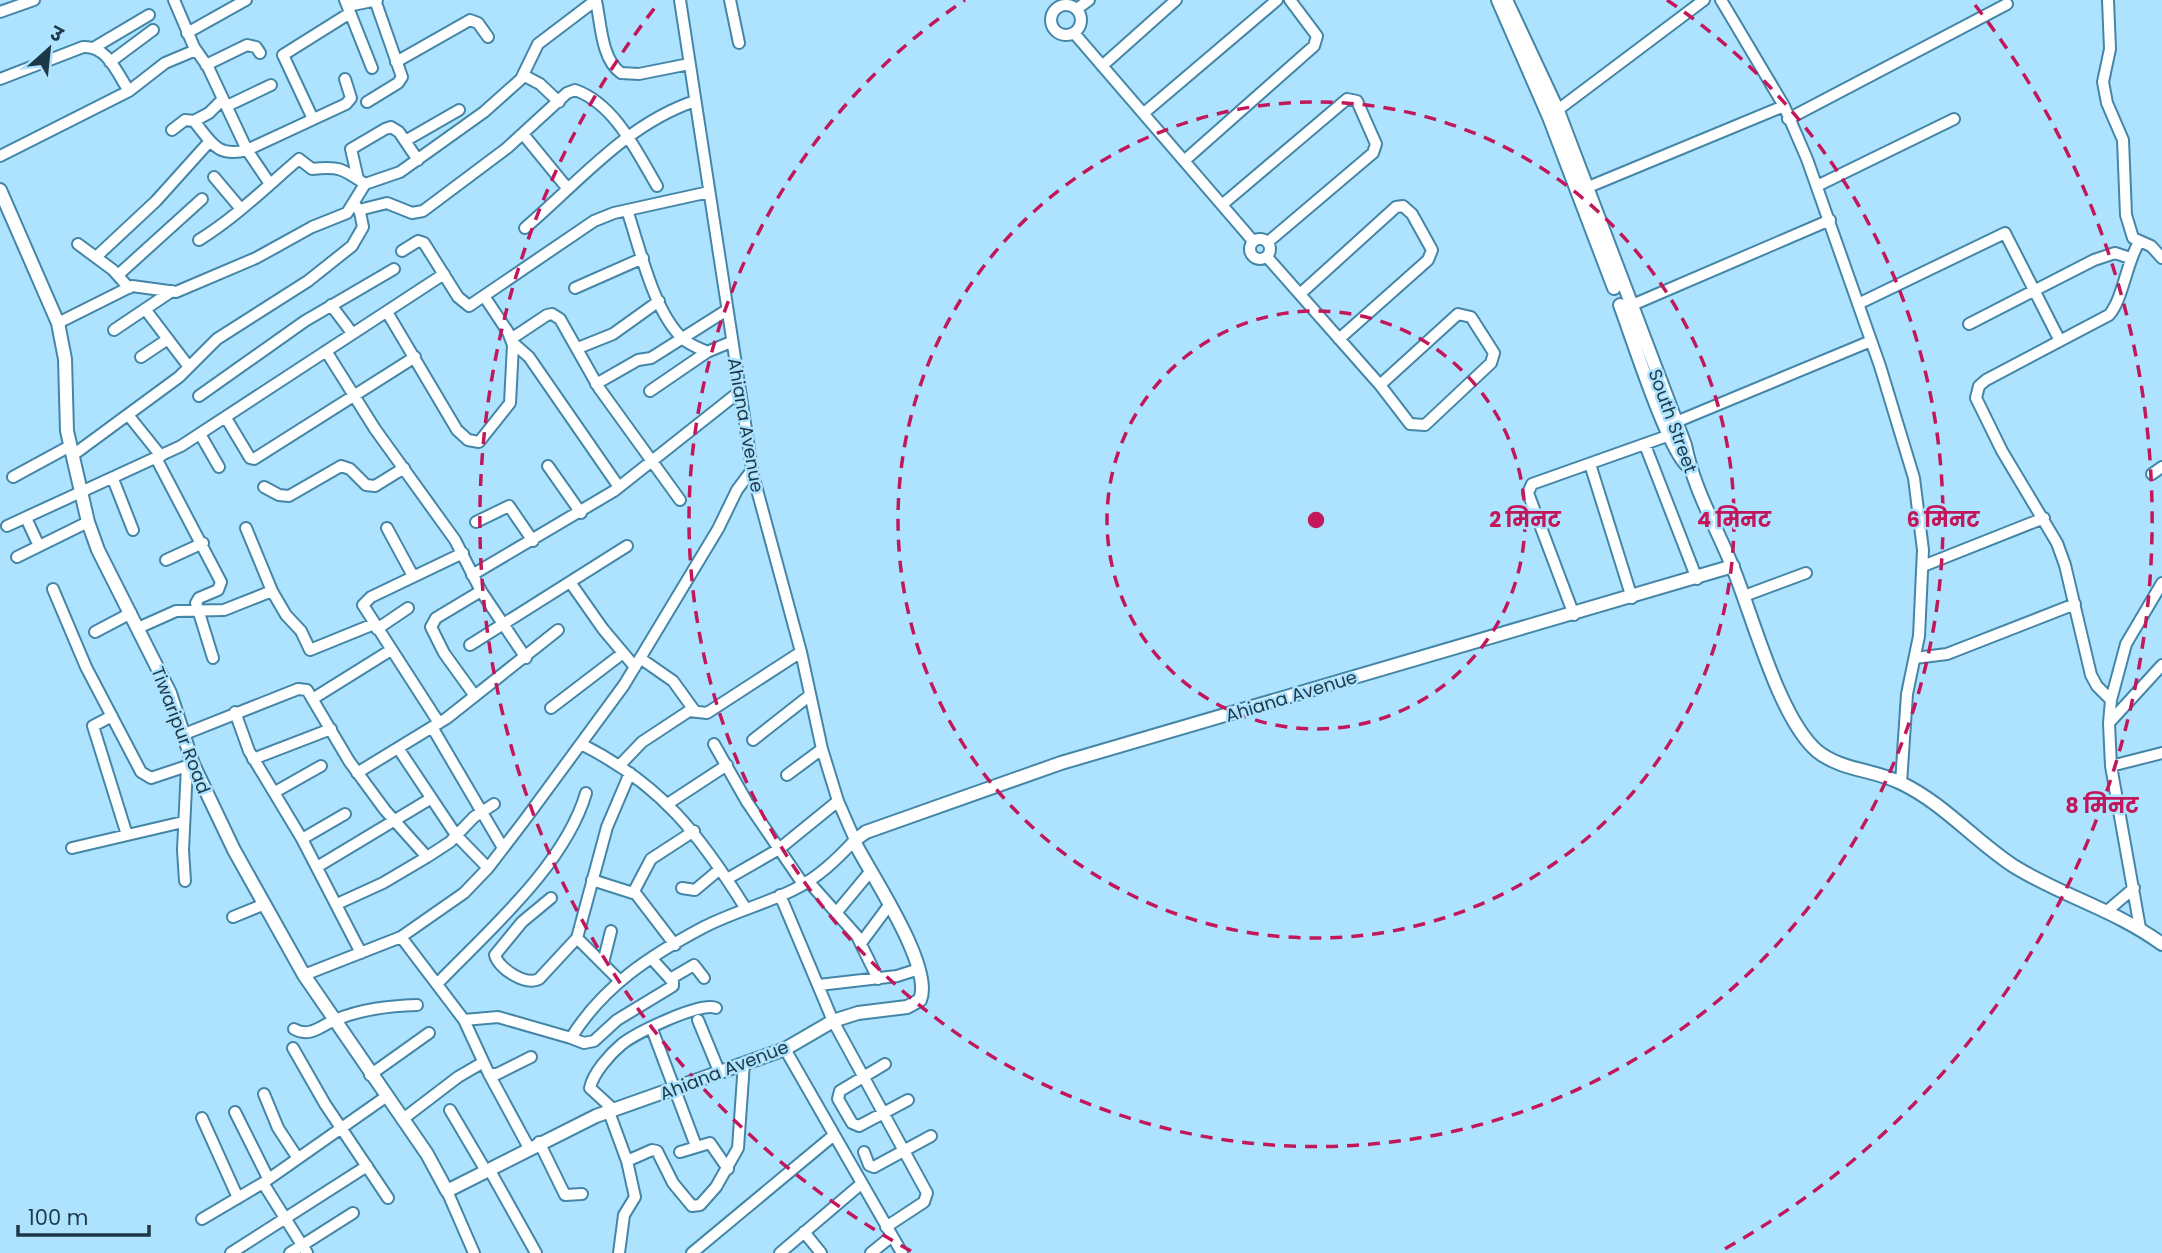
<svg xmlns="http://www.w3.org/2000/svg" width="2162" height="1253" viewBox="0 0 2162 1253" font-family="Poppins,'Noto Sans Devanagari',sans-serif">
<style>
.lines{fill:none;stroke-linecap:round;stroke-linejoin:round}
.minor-casing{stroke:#4486a7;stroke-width:14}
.tertiary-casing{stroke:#4486a7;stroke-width:16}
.minor{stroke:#fff;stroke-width:10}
.tertiary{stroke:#fff;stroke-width:12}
.ring{fill:none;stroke:#c2185b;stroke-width:3.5;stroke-dasharray:12 9}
.labels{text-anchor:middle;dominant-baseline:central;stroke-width:5;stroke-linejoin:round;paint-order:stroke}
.street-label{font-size:18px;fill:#1d3947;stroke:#aee3ff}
.centre{fill:#c2185b;stroke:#aee3ff;stroke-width:3.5}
.ring-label{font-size:21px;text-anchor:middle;font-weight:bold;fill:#c2185b;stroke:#aee3ff;stroke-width:5;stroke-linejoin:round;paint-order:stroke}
</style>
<rect width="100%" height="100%" fill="#aee3ff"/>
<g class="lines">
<g class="minor-casing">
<path id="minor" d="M174,0l20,47 14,20 39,83 99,-46 5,-6 -6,-19
M345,0l27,68
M730,0l9,43
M1721,0l63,106 23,53 73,207 34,112 9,72 -4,86 -12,58 -6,89
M2108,0l2,49 -7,33 4,21 16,37 3,75 7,23 18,8 11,12
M596,1c5,22 5,58 25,72l18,1 50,-10
M1051 20a15 15 0 1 1 30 0a15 15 0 1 1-30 0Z
M348,6l29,-6
M1077,9l12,-9
M0,12l34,-12
M187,33l59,-33
M1074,33l179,208
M95,47l54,-32
M110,62l43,-32
M396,62l74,-42 8,3 10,14
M206,65l41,-20 9,2 4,6
M1102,66l74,-66
M523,75l17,9 19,18
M0,79l83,-32c24,-2 34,26 46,44l-129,65
M129,91l36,-28 31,-13
M367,102l31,-19 4,-6 -27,-77
M227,106l44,-21
M1144,113l133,-113
M1551,115l153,-115
M313,119l-30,-64 67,-42
M1788,119l219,-115
M194,121l15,-8 14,-14
M172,130l13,-10 9,1c17,21 23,37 53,29l23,34
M523,134l45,55
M405,141l54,-31
M1184,161l130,-115 3,-10 -27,-36
M214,177l27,32
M358,179l-7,-30 34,-20 6,-2 8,5 19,28
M1817,186l137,-67
M1586,188l198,-82
M1223,204l124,-105 10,2 19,43 -3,9 -105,89
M359,210l28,-7 25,10 11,-2 84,-63 60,-55 8,-3c40,14 62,62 82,96
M627,210c13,38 26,101 56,129 7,6 16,9 24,13
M525,228c53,-45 101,-104 170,-127
M1250 249a10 10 0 1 1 20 0a10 10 0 1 1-20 0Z
M199,240c37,-23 67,-53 100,-81l13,10c26,-3 30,-1 53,15
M78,244l35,26 16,18
M402,251l16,-10 6,2 34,54 11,9 125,-85 20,-8 95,-21
M96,257l60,-56 54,-60
M1267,257l113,128 30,39 15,1 66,-62 3,-10 -23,-36 -13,-3 -78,71
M118,275l84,-76
M575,288l68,-30
M1300,294l96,-87 7,-1 9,8 20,36 -4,10 -89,79
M1858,304l147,-71 55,108
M331,305l21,28
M1630,306l200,-86
M145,309l44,58
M387,312l70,118 11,10 11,2 31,-39 3,-58 -5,-13 -24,-36
M58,323l74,-37 44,6 80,-34 56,-31 35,-14 18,-29 35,-12 84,-60 37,-33 17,-35 58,-44
M1969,324l125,-64 21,-7 15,5
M114,330l58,-39
M511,339l36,-24 5,-1 8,5 39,69 81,112
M512,342l17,15 90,130
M578,348l35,-14 46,-33
M326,351l49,78 80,111 26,51 45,67
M141,357l27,-18
M596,384l42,-24 13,-2 76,-48
M650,391l57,-39 24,-10
M199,396l106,-75 89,-52
M129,416l32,40
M226,418l24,40 4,1 161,-102
M1676,422l195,-81
M200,434l19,33
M1645,445l52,134
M73,455l106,-78 38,-38 91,-58 44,-35 11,-19 -3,-15 -6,-9
M156,458l65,124 -3,8 -19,8 -3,5 17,55
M1590,464l42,134
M548,466l33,47
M2152,474l10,-7
M13,477l57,-31
M113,479l20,51
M264,487l15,8 10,1 52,-30 9,3 16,16 9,1 29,-18
M26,518l13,28
M476,522l33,-16 24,35
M7,526l174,-80 263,-172
M246,528l26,63 14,24 15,16 9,19 64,-26
M387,528l26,48
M17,557l71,-35
M166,560l37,-17
M1923,566l121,-48
M472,575l142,-84 125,-99
M570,582l33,47 32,38
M53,589l33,78 55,105 10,6 42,-14
M1744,596l62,-23
M1574,615l-46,-122 4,-9 138,-49
M138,628l38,-17 48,-1 48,-19
M377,629l31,-21
M95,632l36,-19
M470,645l157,-99
M640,658l33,23 21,29
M1915,658l32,-4 128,-50
M475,696l-31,-43 -13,-26 5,-9 45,-27
M314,698l77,-48
M2111,700l-14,-14 -6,-11 -26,-110 -8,-22 -55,-92 -26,-53 3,-12 7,-6 123,-65c14,-16 17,-51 30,-73
M551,708l72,-55
M235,712l14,39 53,88 59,114
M112,716l-19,10 34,109
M439,723l-76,-118 8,-8 92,-44
M2109,723l53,-58
M432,727l71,121
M182,735l116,-46 9,1 42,71 36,49 42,47
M753,740l56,-44
M581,744c80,40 119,91 165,165
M714,744l33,58 56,82
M398,748l58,87 32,33
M253,759l78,-30
M620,765l22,-23 47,-31 18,2 94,-61
M2111,766l51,-13
M357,773l90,-55 111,-88
M787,775l35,-26
M275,792l46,-26
M669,803l58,-38
M302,839l43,-25
M72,848l111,-26
M317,867l113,-68
M727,879l52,-30 59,-48
M592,880l44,14 39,51
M185,881l-2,-31 4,-84
M808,881l49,55 21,43
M682,888l13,2 25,-21
M633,893l18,-34 43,-28
M780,895l53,126 94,172 -3,9 -38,25
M551,898l-29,24 -27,33c3,13 30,31 44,24l38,-41 30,-111 23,-54
M337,904l46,-21 44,-26 23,-15 24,-25 20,-13
M2107,911l27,-23
M836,913l34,-41
M233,917l32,-13
M2140,928l-29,-162 -2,-43 2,-23 15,-56 36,-61
M401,937l63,-44 24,-25 36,-47 100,-136 94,-156 19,-39 15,-20
M577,938l42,42
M861,943l29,-39
M603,963l8,-32
M304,975l97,-38 63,83 34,-3 73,21c32,-52 80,-83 133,-111 29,-15 61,-23 89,-37 25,-12 44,-31 62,-50l-17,-39 -16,-52 -21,-97 -48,-177 -73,-475
M670,979l24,-14 10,13
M438,983c51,-53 127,-118 148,-190
M819,985l78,-9 22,-7
M464,1020l25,54h8l34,-17
M698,1020l21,51
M294,1029c16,9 26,-3 41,-9 27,-11 53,-14 82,-15
M652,1029l44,117
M571,1038l13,5 10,-2 23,-21 56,-34v-4l-21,-23
M293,1048l32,56 63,94
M785,1049l117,204
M885,1064l-45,27 -2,8 14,24 7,3 49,-26
M489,1074l40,74
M370,1075l59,-42
M264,1094l14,34 19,29
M450,1110l36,61
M614,1110l-24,-22c3,-15 20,-34 32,-44 14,-11 79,-43 94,-36
M235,1112l33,66
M609,1112l18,49 8,36 -11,18 -5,38
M202,1118l36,80
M403,1119l55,-42 24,-14
M539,1142l26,53 17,-1
M680,1152l30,-9 18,26
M864,1152l5,13 5,2 57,-31
M627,1161l25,-11 5,1 16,32 19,23 8,-1 16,-18 22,-39 6,-85
M489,1169l47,84
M263,1183l44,70
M447,1191l27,62
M202,1219l61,-36 124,-87
M804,1232l17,21
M231,1253l136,-87
M290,1253l63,-40
M692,1253l142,-118
M780,1253l81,-69
M871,1253l21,-17"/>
</g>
<g class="tertiary-casing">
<path id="tertiary" d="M1498,0l51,117 65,171
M1506,0l52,111 127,334c9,45 31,81 48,123 20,49 46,150 84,183 25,20 56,18 84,32 42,20 72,56 111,82 47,30 102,44 150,79
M0,190l58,133 7,36 2,72 21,91 10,28 72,143 23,71 41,86 70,125 123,179 20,37 149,-75 189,-67 48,-28 25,-8 49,-6 13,-7c14,-32 -48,-124 -64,-155l-1,-5 11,-8 195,-69 672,-197
M1620,305c12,32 47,142 67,160"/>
</g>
<use href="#minor" class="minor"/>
<use href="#tertiary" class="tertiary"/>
</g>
<g class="ring">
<circle cx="1316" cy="520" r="209"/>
<circle cx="1316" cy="520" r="418"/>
<path d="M1667 0A627 627 0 1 1 965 0"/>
<path d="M911 1251A836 836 0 0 1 657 5M1975 5A836 836 0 0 1 1721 1251"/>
</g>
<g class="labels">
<g class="street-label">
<text transform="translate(1673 421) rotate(70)">South Street</text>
<text transform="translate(746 425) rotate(80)">Ahiana Avenue</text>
<text transform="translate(1291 696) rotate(-17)">Ahiana Avenue</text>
<text transform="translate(181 730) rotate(69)">Tiwaripur Road</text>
<text transform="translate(724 1070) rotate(-21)">Ahiana Avenue</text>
</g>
</g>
<circle cx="1316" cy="520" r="10" class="centre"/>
<g class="ring-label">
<text x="1525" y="527">2 मिनट</text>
<text x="1734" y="527">4 मिनट</text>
<text x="1943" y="527">6 मिनट</text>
<text x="2102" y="813">8 मिनट</text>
</g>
<g transform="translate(49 49) rotate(27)" stroke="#aee3ff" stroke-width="5" paint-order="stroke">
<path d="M0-5L12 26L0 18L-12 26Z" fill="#1d3947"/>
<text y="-10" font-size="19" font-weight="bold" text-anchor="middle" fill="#1d3947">उ</text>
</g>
<path d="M18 1225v10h131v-10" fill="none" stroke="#1d3947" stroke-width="3.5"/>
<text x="28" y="1225" font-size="21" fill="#1d3947" stroke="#aee3ff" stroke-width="5" paint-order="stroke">100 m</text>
</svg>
